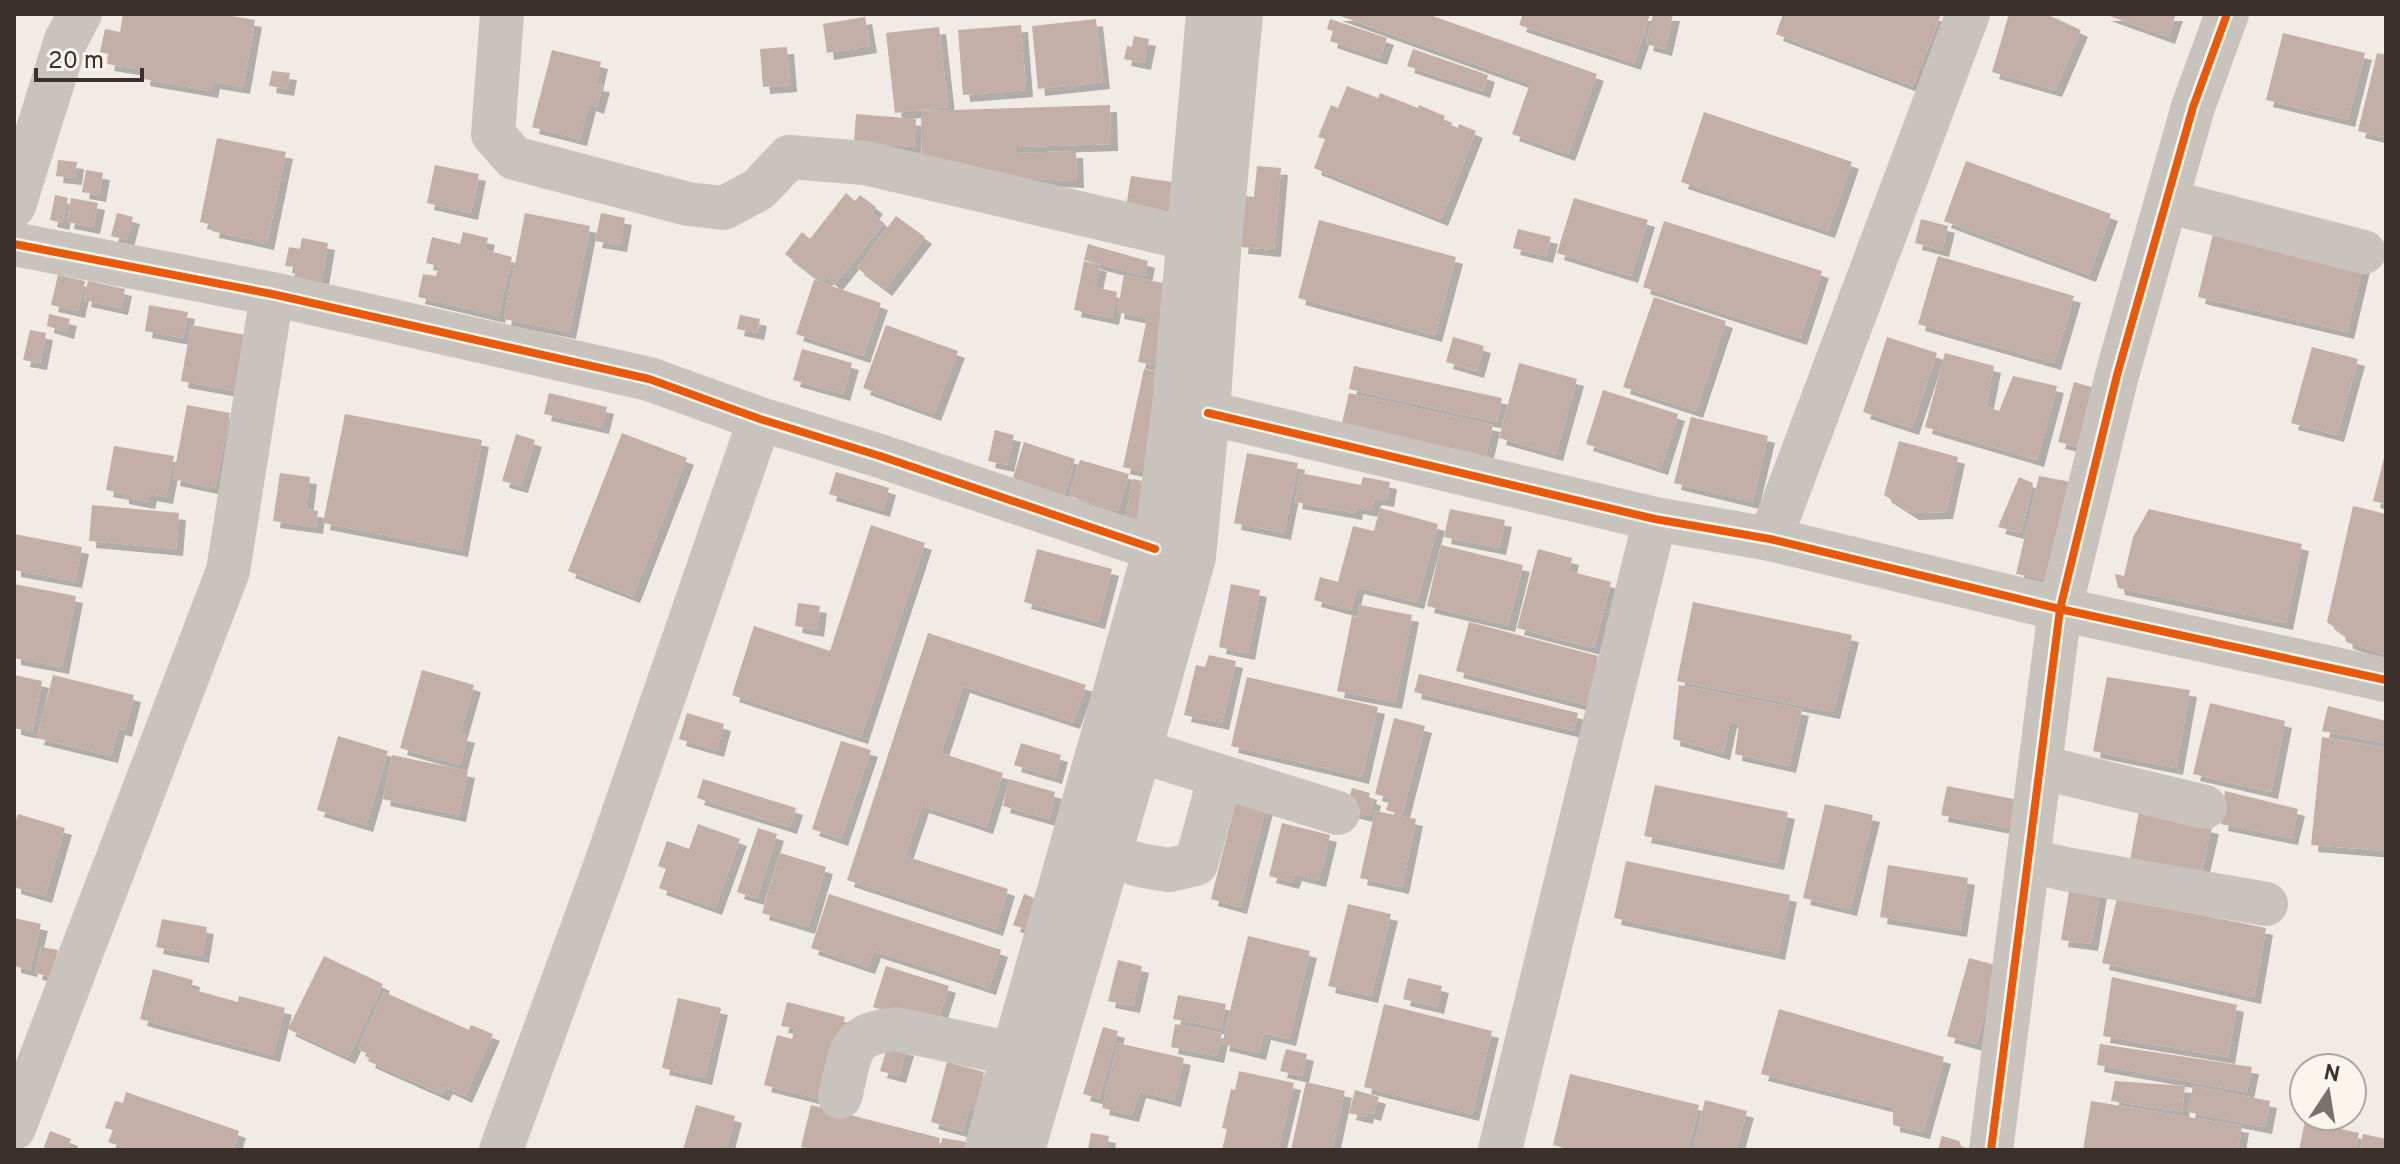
<svg xmlns="http://www.w3.org/2000/svg" width="2400" height="1164" viewBox="0 0 2400 1164" font-family="Overpass,sans-serif">
<style>
.building{fill:#c3afa7;filter:url(#shadow)}
.lines{fill:none;stroke-linecap:round;stroke-linejoin:round}
.minor{stroke:#c9c3be;stroke-width:44}
.cycleway-casing{stroke:#fbf5ee;stroke-width:13}
.cycleway{stroke:#e8590c;stroke-width:8}
</style>
<defs>
<filter id="shadow"><feDropShadow dx="7" dy="7" stdDeviation="0" flood-color="#0004"/></filter>
</defs>
<rect width="100%" height="100%" fill="#f0ebe5"/>
<path class="building" d="M123,14h97l35,6 -12,67 -30,-5 -2,9 -68,-12 1,-9 -37,-6 2,-10 -9,-2 5,-23 15,3z
M1335,14h92l170,60 -29,80 -56,-20 18,-50z
M1523,14h127l-16,49 -115,-38z
M1653,14h20l-8,35 -19,-5z
M1783,14h158l-28,72 -137,-52z
M2009,14h37l35,16 -26,60 -63,-18z
M2104,14h72l-8,23z
M865,17l5,29 -43,7 -4,-29z
M1096,19l7,63 -65,7 -6,-63z
M1330,19l57,19 -7,20 -50,-17 3,-10 -6,-2z
M1021,25l5,65 -63,5 -5,-65z
M939,27l9,80 -53,6 -9,-80z
M2283,33l82,20 -17,67 -82,-20z
M1134,36l15,3 -5,24 -20,-4 3,-13 5,1z
M787,47l3,38 -27,2 -3,-38z
M1413,49l75,26 -5,16 -76,-25z
M552,50l49,12 -5,22 7,1 -6,22 -8,-3 -9,35 -48,-12z
M2377,53l9,2v83l-28,-7z
M272,71l18,2 -3,16 -18,-3z
M1347,86l31,12 2,-5 38,15 1,-3 26,11 -2,6 15,6 1,-4 17,7 -35,88 -127,-51 11,-29 -7,-2 13,-32 7,3z
M1110,105l1,39 -94,3v6l59,-2 1,30 -155,-8 -1,-62z
M1704,112l148,50 -24,69 -147,-49z
M856,114l60,5 -2,28 -60,-5z
M217,138l69,14 -19,91 -55,-12 1,-6 -13,-3z
M58,160l19,2 -2,16 -19,-2z
M1966,161l145,53 -22,61 -145,-54z
M435,165l44,9 -8,39 -44,-10z
M1257,166l24,2 -7,82 -33,-3 4,-51 9,1z
M86,170l17,3 -4,22 -17,-3z
M1131,176l61,9 -4,33 -62,-10z
M846,193l9,8 5,-6 16,12 -4,6 12,10 -49,61 -8,-7 -5,6 -37,-29 17,-22 8,7z
M55,195l13,3 -6,25 -12,-3z
M71,198l27,5 -5,24 -26,-5z
M1574,198l74,22 -17,56 -74,-23z
M117,213l16,4 -6,23 -16,-4z
M525,213l65,13 -21,106 -65,-13z
M601,213l24,5 -5,27 -25,-4z
M896,216l29,21 -40,52 -28,-21z
M1921,219l27,7 -6,24 -27,-7z
M1319,220l137,37 -21,78 -137,-37z
M1664,221l158,50 -22,67 -157,-51z
M1518,229l33,8 -5,19 -33,-8z
M2214,230l149,35 -16,67 -149,-35z
M463,232l25,6 -3,12 27,7 -14,59 -80,-19 5,-23 13,2 3,-10 -13,-3 6,-26 28,7z
M302,238l26,5 -7,41 -27,-5 2,-12 -11,-1 4,-19 11,2z
M1088,244l60,17 -3,15 -61,-16z
M1938,256l136,40 -20,67 -136,-39z
M1084,261l16,4 -5,22 22,5 -5,26 -38,-8z
M58,275l27,6 -7,30 -27,-6z
M1124,275l59,12 -17,80 -28,-5 9,-44 -30,-6z
M814,280l67,23 -18,53 -67,-22z
M88,281l37,8 -4,19 -37,-8z
M1654,297l72,24 -30,90 -73,-24z
M149,305l39,7 -5,26 -38,-7z
M49,314l21,5 -3,13 -20,-6z
M740,315l20,4 -3,14 -20,-4z
M191,325l55,10 -10,56 -55,-10z
M886,325l72,26 -24,63 -71,-26z
M30,330l16,3 -6,30 -17,-3z
M1453,337l31,9 -7,25 -31,-9z
M1887,337l50,16 -25,75 -49,-16z
M2312,347l46,12 -21,76 -46,-12z
M802,349l50,14 -9,31 -50,-14z
M1945,353l49,13 -8,40 13,5 14,-35 44,10 -20,74 -112,-33z
M1519,363l58,16 -21,75 -57,-16z
M1354,366l148,32 -5,24 -148,-33z
M1144,369l31,7 -21,98 -31,-7z
M2074,382l24,7 -15,59 -25,-6z
M1603,390l75,24 -17,54 -75,-24z
M549,393l58,14 -5,20 -58,-13z
M1349,393l144,32 -7,31 -144,-33z
M187,405l43,8 -15,75 -42,-9z
M345,414l137,26 -21,110 -138,-27z
M1691,417l77,19 -16,66 -78,-19z
M995,430l19,5 -7,30 -19,-4z
M622,433l65,25 -54,138 -65,-25z
M516,434l19,6 -14,46 -19,-5z
M1899,441l59,16 -12,55 -34,1 -28,-18z
M1024,442l51,17 -12,39 -51,-17z
M114,446l60,10 -8,41 -16,-3 -2,8 -26,-5v-4l-16,-3z
M1247,453l51,10 -14,70 -50,-10z
M2385,454h1v50l-13,-3z
M1080,460l49,14 -11,37 -49,-15z
M836,472l53,16 -6,22 -54,-16z
M280,473l30,4 -4,32 12,2 -2,16 -43,-6z
M1300,473l61,12 2,-8 27,5 -3,18 -13,-2 -2,12 -16,-3 -1,6 -60,-11z
M2039,476l37,7 -32,96 -28,-5z
M2019,477l14,6 -12,50 -23,-6z
M1133,479l23,5 -9,45 -23,-5z
M92,505l87,8 -3,36 -87,-8z
M2353,506l33,8v141l-40,-13 -1,-7 -18,-13z
M1380,508l58,16 -21,78 -60,-15 -6,23 -37,-10 6,-23 18,5 15,-56 21,5z
M1450,509l55,11 -6,28 -55,-11z
M2149,509l153,35 -16,79 -168,-35 -3,-14 9,2 9,-39z
M871,525l54,18 -64,194 -129,-42 22,-69 76,25z
M14,534l68,13 -7,34 -61,-11z
M1441,545l82,20 -15,60 -81,-19z
M1037,549l75,20 -14,53 -74,-20z
M1538,549l34,9 -3,13 42,11 -17,66 -77,-20z
M14,584l62,12 -14,71 -48,-9z
M1231,584l29,6 -12,63 -29,-6z
M1693,602l159,33 -19,77 -156,-31z
M798,603l22,3 -3,24 -22,-4z
M1360,605l52,10 -17,87 -58,-11 15,-75 5,1z
M1469,622l129,34 -12,49 -130,-34z
M928,633l158,52 -13,37 -110,-36 -22,67 62,20 -17,54 -64,-21 -17,50 103,33 -12,40 -149,-49z
M1209,655l27,6 -14,62 -38,-8 12,-50 9,2z
M422,670l52,15 -14,49 8,2 -8,29 -60,-17z
M1419,674l159,39 -4,18 -160,-39z
M14,675l28,6 -10,51 -18,-4z
M53,675l81,20 -9,35 -7,-2 -7,28 -74,-18z
M1247,677l131,30 -16,70 -131,-31z
M2107,677l83,13 -14,78 -83,-17z
M1679,685l123,24 -13,57 -54,-12 4,-30 -9,-3 -7,32 -50,-14z
M2210,703l75,18 -14,71 -78,-18z
M2328,706l58,15v22l-64,-12z
M687,713l37,11 -7,26 -38,-11z
M1394,718l31,8 -23,89 -16,-5 4,-12 -15,-4z
M338,736l50,15 -22,74 -49,-15z
M2322,737l64,11v103l-75,-6z
M841,741l30,9 -30,89 -29,-10z
M1021,743l40,12 -6,22 -41,-12z
M392,755l76,16 -9,44 -76,-16z
M703,779l93,29 -6,19 -93,-29z
M1009,779l46,13 -6,27 -46,-13z
M1655,785l133,27 -11,51 -133,-27z
M1947,786l72,14 -5,29 -73,-14z
M1352,788l18,5 -1,4 5,2 -4,17 -24,-6z
M2225,791l73,18 -7,29 -70,-14z
M1236,800l30,7 -26,100 -29,-8z
M1825,804l48,11 -23,94 -47,-11z
M1375,811l41,8 -14,68 -42,-9z
M2139,811l73,16 -13,56 -70,-17z
M18,814l47,14 -20,68 -31,-9v-61z
M1282,823l48,12 -11,45 -24,-6 -3,8 -23,-6z
M698,824l42,15 -25,69 -56,-20 7,-19 -8,-3 9,-25 22,8z
M758,828l19,6 -20,64 -20,-6z
M780,853l46,14 -18,60 -46,-14z
M1626,861l164,34 -12,58 -164,-35z
M1888,865l80,13 -8,52 -80,-13z
M2070,886l30,5 -9,53 -30,-4z
M829,894l172,56 -12,38 -115,-37 -6,16 -57,-19z
M1024,894l20,8 -10,30 -21,-7z
M2117,898l149,30 -12,69 -152,-34z
M1348,904l43,10 -20,82 -43,-10z
M14,918l27,6 -11,46 -16,-4z
M162,919l45,8 -5,29 -46,-9z
M1248,936l62,15 -21,88 -25,-6 -5,20 -37,-9z
M41,947l17,3 -7,27 -16,-4z
M324,956l59,28 -35,73 -60,-28z
M1969,958l30,8 -23,78 -29,-8z
M1118,960l24,6 -9,40 -25,-5z
M886,966l63,20 -13,41 -63,-20z
M153,969l40,11 -2,9 47,13 1,-6 46,12 -12,47 -133,-36z
M2112,977l125,28 -9,52 -125,-21z
M1408,978l34,8 -5,21 -34,-8z
M384,992l85,38 2,-5 22,9 -28,62 -19,-9 -4,7 -74,-33 2,-6 -12,-6z
M1178,995l48,9 -5,24 -48,-9z
M678,998l43,10 -16,70 -43,-10z
M787,1002l58,15 -21,83 -60,-15 13,-50 15,4 3,-11 -14,-2z
M1384,1004l108,27 -20,83 -108,-27z
M1779,1009l165,48 -21,75 -30,-7v-18l-132,-33z
M1175,1024l47,9 -5,23 -46,-9z
M1103,1027l15,4 -19,67 -16,-4z
M1118,1043l66,15 -10,42 -35,-9 -7,24 -30,-7z
M888,1044l19,5 -8,27 -19,-5z
M2100,1044l152,23 -5,25 -150,-27z
M1286,1049l21,5 -5,22 -22,-5z
M947,1062l37,10 -10,39 -5,-2 -6,22 -32,-9z
M1239,1071l55,12 -16,67h-56l5,-21 -5,-1 9,-39 4,1z
M1570,1074l129,31 -11,45h-115l-20,-5z
M2115,1081l70,5 -3,26 -71,-11z
M1306,1082l39,9 -13,59h-41z
M2193,1086l77,15 -5,26 -77,-15z
M1355,1090l24,7 -5,17 -7,-2 -1,5 -17,-4z
M126,1092l113,39 -6,19h-101l-24,-8 5,-12 -8,-2 10,-27 8,2z
M1705,1100l42,11 -11,39h-43z
M2091,1101l151,25 -4,24h-155z
M696,1105l39,11 -9,34h-43z
M811,1105l129,33 -3,12h-123l-13,-3z
M2305,1121l54,12 -4,17h-56z
M50,1131l21,8 -4,11h-24z
M1091,1133l18,3 -2,14h-19z
M2363,1134l23,5v11h-26z
M1942,1136l17,5 4,9h-25z
M942,1138l37,6 -1,6h-38z"/>
<g class="lines">
<path class="minor" d="M502,14l-9,120 21,24 174,46 36,4 35,-19 30,-32 76,6 325,76
M2166,201l198,51
M14,206l52,-166 14,-26
M14,244l258,50 377,85 111,40 120,37 275,93
M1208,413l447,106 115,20 290,70 326,71
M1770,539l198,-525
M1140,751l198,62
M2040,767l165,40
M1082,845l57,20 30,5 27,-6 24,-88
M2028,860l37,9 201,35
M840,1097c12,-44 4,-62 56,-68l117,25
M14,1128l214,-557 44,-277
M501,1150l103,-281 156,-450
M986,1150l169,-601 19,-144 34,-391
M1023,1150l112,-382 59,-211 14,-144 11,-161 22,-238
M1500,1150l155,-631
M1991,1150l69,-541 57,-234 76,-268 34,-93"/>
<g class="cycleway-casing">
<path id="cycleway" d="M14,244l258,50 377,85 111,40 120,37 275,93
M1208,413l447,106 115,20 290,70 326,71
M1991,1150l69,-541 57,-234 76,-268 34,-93"/>
</g>
<use href="#cycleway" class="cycleway"/>
</g>
<rect width="2400" height="1164" fill="none" stroke="#3b302b" stroke-width="32"/>
<g transform="translate(2328 1092) rotate(12)"><circle r="38" fill="#fbf5ee" stroke="#aea6a0" stroke-width="2"/>
<path d="M0-6L14 30L0 20L-14 30Z" fill="#7a716c"/>
<text y="-12" font-size="22" font-weight="bold" text-anchor="middle" fill="#3b302b">N</text>
</g>
<path d="M36 68v12h106v-12" fill="none" stroke="#3b302b" stroke-width="4"/>
<text x="48" y="68" font-size="24" fill="#3b302b" stroke="#fbf5ee" stroke-width="6" paint-order="stroke">20 m</text>
</svg>
